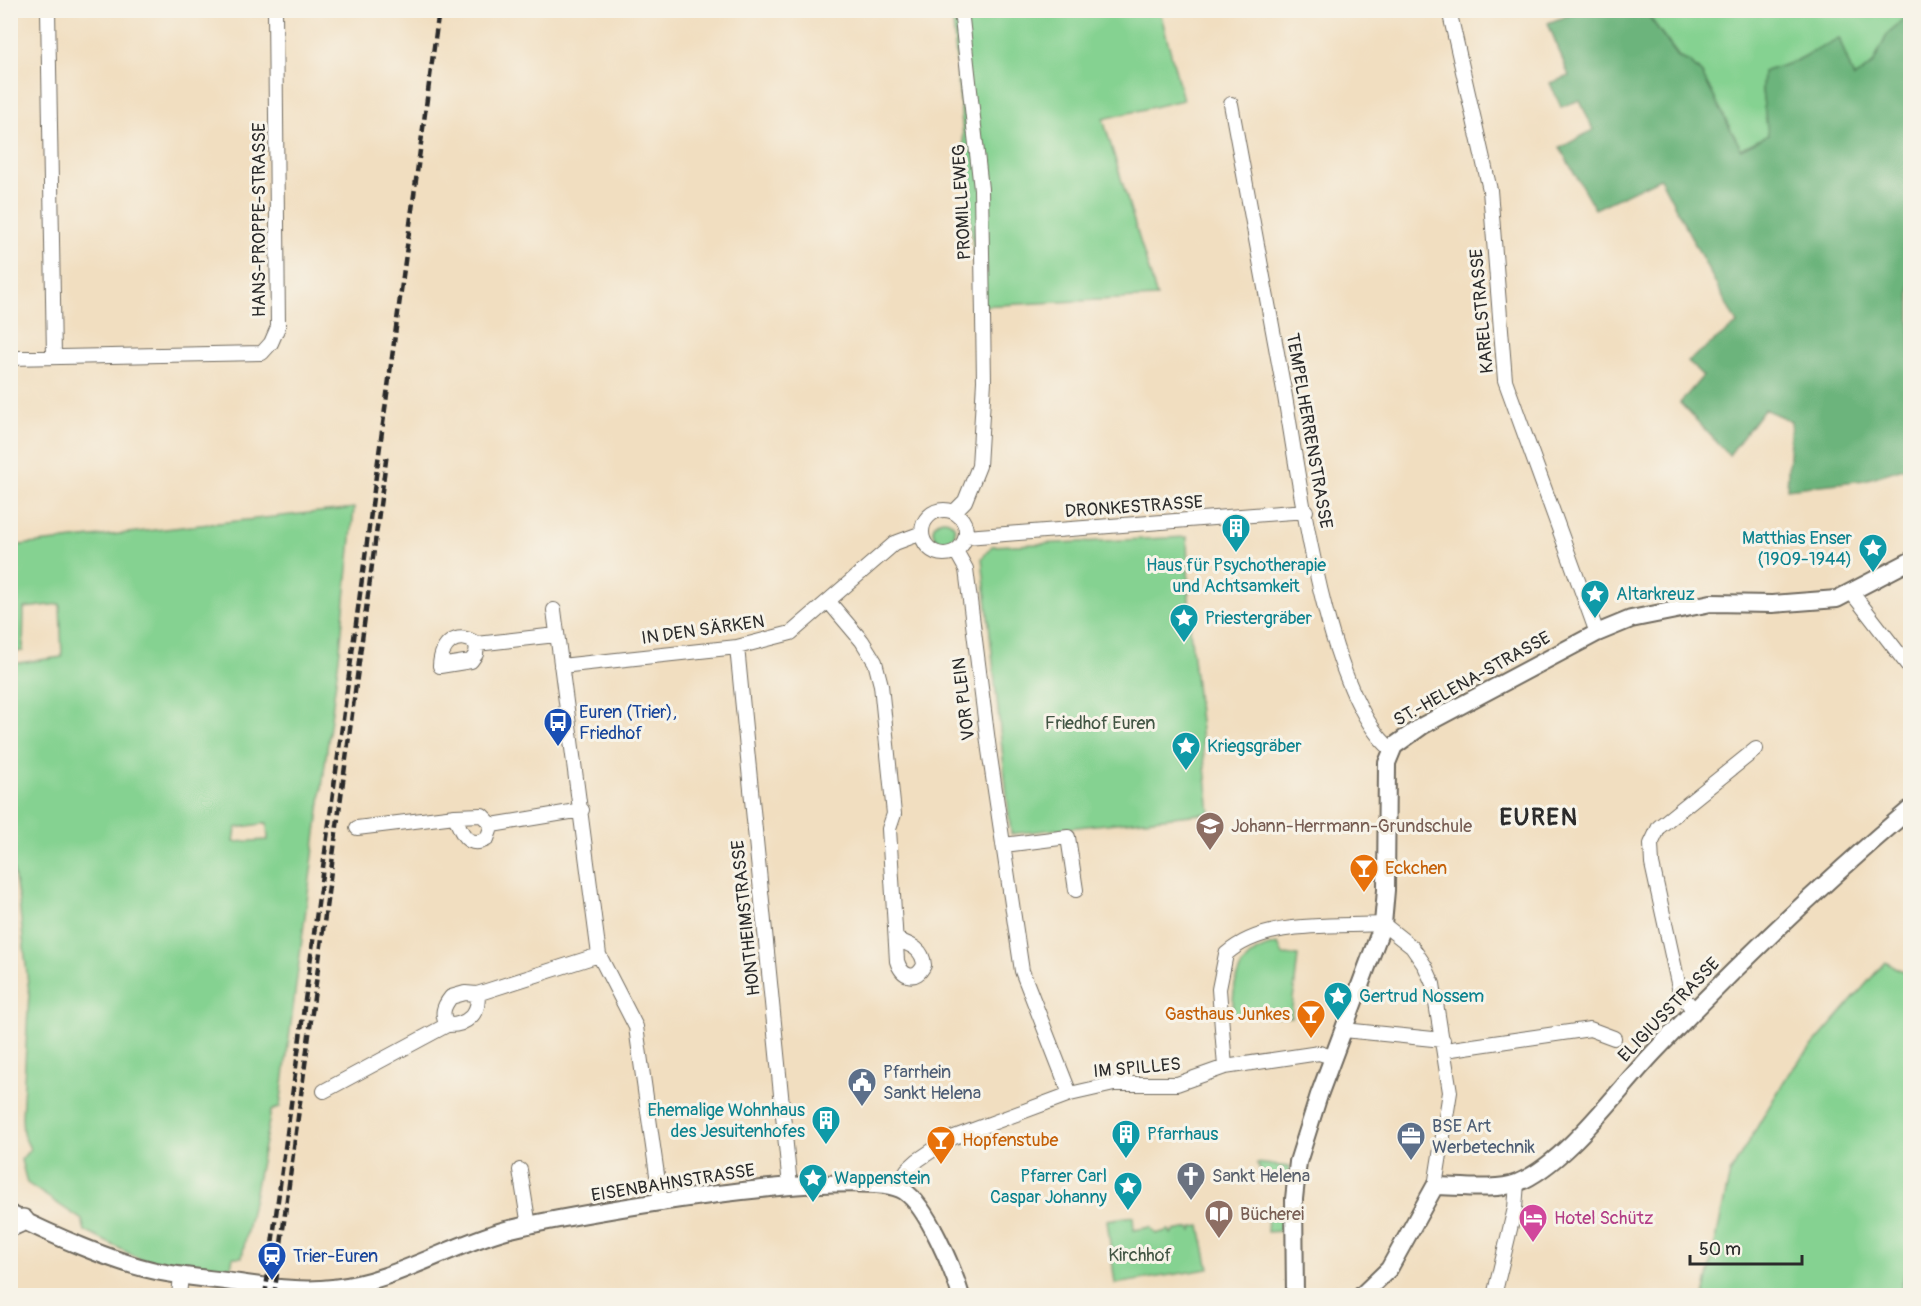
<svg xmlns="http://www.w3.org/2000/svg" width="1921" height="1306" viewBox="0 0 1921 1306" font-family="Pangolin,sans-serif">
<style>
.green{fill:#85d291;stroke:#587e5e;stroke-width:1.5;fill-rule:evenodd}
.forest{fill:#6cb47b;stroke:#4c7053;stroke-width:1.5}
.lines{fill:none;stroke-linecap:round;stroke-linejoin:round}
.minor-casing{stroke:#706a5f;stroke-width:16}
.tertiary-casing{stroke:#706a5f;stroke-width:20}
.primary-casing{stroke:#706a5f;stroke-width:24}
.minor{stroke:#fff;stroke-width:14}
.tertiary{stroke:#fff;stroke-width:16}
.primary{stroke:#fff;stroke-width:21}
.rail{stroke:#2b2b2b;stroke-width:4.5;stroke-dasharray:9 4.5;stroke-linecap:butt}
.labels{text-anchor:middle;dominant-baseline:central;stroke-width:6;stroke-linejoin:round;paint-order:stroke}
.street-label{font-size:18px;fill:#2b2b2b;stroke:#f7f3e8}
.culture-label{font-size:18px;fill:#0d838f;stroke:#f7f3e8;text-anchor:start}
.transit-label{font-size:18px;fill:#164399;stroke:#f7f3e8;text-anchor:start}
.park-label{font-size:18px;fill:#425544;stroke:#f7f3e8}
.education-label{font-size:18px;fill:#785e54;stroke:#f7f3e8;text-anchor:start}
.food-label{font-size:18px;fill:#c56008;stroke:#f7f3e8;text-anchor:start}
.service-label{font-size:18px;fill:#4e5e75;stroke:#f7f3e8;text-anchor:start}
.worship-label{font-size:18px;fill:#5b616d;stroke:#f7f3e8;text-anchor:start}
.hotel-label{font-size:18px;fill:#b23c85;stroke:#f7f3e8;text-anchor:start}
.district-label{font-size:24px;font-weight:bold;letter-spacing:1.5px;fill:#2b2b2b;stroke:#f7f3e8}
</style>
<rect width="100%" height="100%" fill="#f7f3e8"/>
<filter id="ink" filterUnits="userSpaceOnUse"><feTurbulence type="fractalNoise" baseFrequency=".0167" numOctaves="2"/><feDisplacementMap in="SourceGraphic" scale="12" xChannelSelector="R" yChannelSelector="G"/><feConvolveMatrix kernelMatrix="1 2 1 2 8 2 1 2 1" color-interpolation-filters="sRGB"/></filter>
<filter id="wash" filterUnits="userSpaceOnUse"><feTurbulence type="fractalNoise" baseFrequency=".008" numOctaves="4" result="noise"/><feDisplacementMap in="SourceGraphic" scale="24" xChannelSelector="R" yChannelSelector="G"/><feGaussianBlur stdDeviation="1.35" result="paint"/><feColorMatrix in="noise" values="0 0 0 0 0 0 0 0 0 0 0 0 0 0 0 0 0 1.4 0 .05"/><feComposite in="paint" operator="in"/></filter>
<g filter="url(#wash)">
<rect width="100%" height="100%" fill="#f1dec0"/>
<path class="green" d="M1910,10l-2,7 -20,16 -15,31 -19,14 -15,-40 -43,23 -33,11 -1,19 7,45 -28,13 -39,-75 -12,-12 -10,-4 -35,-47z
M952,11h208l23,89 -80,19 54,178 -179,9z
M354,508l-14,142 -60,457 -9,4 -29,146h-9l-2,10 -91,-8 -55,-28 -3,-11 -55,-37 -6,-23 9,-11 -7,-15 -1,-17 7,-124 -10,-91 -8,-45v-193l51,-7 -2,-53 -36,4 -1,43 -12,1v-106zM267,823l1,17 -34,2 2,-14z
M933 531a11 11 0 1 1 22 0a11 11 0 1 1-22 0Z
M1187,537l3,93 20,183 -199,21 -29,-276 10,-12z
M1278,944l5,11 15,1 -7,61 -58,-2c-1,-35 5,-64 45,-71z
M1885,962l25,13v278l-11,42 -195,1 26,-123 59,-100z
M1257,1163l32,4 -1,13c-14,-1 -26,-1 -31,-17z
M1285,1206l-2,25 -16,1 1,-21z
M1133,1216l1,14 16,-3 6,7 13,-4 2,4 2,-3 17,-3 2,3 1,-4 7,-1 9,43 -94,15 -8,-64z"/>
<path class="forest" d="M1579,11h66l34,47 11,4 12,12 39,75 27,-14 -6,-44 1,-19 33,-11 43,-23 15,40 19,-14 15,-31 22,-19v452l-45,14 -78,9 4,-68 -27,-12 -35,46 -49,-52 23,-27 -15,-15 49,-37 -77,-146 -65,31 -35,-61 33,-18 -13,-30 -19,7 -11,-24 19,-7 -21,-53z
M1910,1253v42h-11z"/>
</g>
<g filter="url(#ink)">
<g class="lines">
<g class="minor-casing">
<path id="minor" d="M48,10l6,346
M1449,10l41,180 15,190 92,253
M1231,104c18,94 35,188 52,281 16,89 41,307 108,364
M10,358l252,-5 9,-10 7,-16 -3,-317
M922 532a22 22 0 1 1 44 0a22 22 0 1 1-44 0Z
M954,512l11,-11 14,-35 5,-85 -3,-192 -20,-179
M966,537l340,-26
M956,551l10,18 23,181 33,221 48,123
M1852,593l58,75
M829,602l33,39 13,21 6,23 13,129 -5,15 8,132c5,16 19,21 27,4 -1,-16 -13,-20 -26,-25
M554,610l45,345 37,72 25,176
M477,644l-1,10 -5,7 -31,5c1,-22 16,-36 37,-22l79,-9
M737,647l53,539
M561,666l176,-19 54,-14 104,-90 27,-10
M455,816l27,-1 10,10
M357,828l98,-12c6,17 12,33 32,23l5,-14 90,-15
M1004,845l64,-8 8,53
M1694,1011l-14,-19 -28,-128 -1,-20 8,-17 97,-78
M447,1025c-6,-11 -4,-18 4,-28l14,-4 12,1
M1344,1030l99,10
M1445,1050l145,-21 24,9
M1225,1067l-6,-78 7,-35c39,-35 108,-27 157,-30l29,23 13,19 8,18 17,108 -15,94
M324,1091l123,-66c19,1 34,-12 30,-31l122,-39
M520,1170l9,56
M896,1187l11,-17 11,-10 31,-21 121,-45 44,-10h63l48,-17 94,-14 13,4
M179,1296l2,-21
M1494,1296l21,-88 2,-25"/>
</g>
<g class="tertiary-casing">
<path id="tertiary" d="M10,1214c40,20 103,48 146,57 28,6 56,8 83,12 31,4 63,9 94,5 60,-6 115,-42 173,-58 59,-15 357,-66 398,-39 23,15 49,78 57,105
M1295,1296l-1,-97 4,-37 21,-67 64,-171 3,-34 1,-127 7,-17 28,-20 175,-93 34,-14 80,-16 61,1 65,-5 73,-38
M1361,1296l28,-27 46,-83c22,0 62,5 82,-3 50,-20 102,-95 140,-134 80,-84 165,-165 253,-240"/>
</g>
<g class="primary-casing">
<path id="primary" d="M10,1226l13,-6"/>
</g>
<use href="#minor" class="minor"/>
<use href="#tertiary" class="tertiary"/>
<use href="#primary" class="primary"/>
<path class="rail" d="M265,1296l174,-1286
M274,1296l113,-843"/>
</g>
</g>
<defs>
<g id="building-pin" transform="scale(1.5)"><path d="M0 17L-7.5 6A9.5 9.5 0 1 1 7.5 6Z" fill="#0f9aa8" stroke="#f7f3e8"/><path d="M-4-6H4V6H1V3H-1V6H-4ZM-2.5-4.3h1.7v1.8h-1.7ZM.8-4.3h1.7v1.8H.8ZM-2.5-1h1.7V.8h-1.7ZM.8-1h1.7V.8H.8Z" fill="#fff"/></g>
<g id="sight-pin" transform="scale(1.5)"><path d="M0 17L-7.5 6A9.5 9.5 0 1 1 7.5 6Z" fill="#0f9aa8" stroke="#f7f3e8"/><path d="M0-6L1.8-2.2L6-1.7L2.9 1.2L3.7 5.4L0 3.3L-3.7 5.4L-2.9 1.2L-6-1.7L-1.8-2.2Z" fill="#fff"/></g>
<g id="bus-pin" transform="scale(1.5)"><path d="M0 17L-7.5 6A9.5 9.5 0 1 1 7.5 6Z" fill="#1a4fb4" stroke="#f7f3e8"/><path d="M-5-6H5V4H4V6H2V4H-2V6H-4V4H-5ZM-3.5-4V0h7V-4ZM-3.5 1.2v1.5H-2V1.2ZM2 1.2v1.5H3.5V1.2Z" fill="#fff"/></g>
<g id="school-pin" transform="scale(1.5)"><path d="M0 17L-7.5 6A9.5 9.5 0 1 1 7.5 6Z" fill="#8d6e63" stroke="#f7f3e8"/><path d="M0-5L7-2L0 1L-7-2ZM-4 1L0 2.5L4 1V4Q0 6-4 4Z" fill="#fff"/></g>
<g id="bar-pin" transform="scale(1.5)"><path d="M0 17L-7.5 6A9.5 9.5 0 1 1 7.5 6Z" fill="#e8710a" stroke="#f7f3e8"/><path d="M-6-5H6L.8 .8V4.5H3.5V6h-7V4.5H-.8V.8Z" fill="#fff"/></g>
<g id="civic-pin" transform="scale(1.5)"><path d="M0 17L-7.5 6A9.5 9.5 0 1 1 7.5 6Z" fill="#5c6f8a" stroke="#f7f3e8"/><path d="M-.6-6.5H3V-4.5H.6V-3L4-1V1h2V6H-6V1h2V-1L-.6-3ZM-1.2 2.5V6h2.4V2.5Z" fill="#fff"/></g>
<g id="office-pin" transform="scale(1.5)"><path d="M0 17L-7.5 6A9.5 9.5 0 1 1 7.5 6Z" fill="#5c6f8a" stroke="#f7f3e8"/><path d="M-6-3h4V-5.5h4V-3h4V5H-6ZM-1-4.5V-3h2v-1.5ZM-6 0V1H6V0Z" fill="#fff"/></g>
<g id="church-pin" transform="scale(1.5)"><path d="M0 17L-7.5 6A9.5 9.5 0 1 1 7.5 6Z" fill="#6b7280" stroke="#f7f3e8"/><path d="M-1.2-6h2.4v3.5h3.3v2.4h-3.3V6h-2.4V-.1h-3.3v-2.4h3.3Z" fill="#fff"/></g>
<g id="library-pin" transform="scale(1.5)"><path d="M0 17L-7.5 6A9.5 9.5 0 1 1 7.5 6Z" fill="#8d6e63" stroke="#f7f3e8"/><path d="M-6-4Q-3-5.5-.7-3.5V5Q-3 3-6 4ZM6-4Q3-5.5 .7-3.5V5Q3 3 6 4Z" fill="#fff"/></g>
<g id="hotel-pin" transform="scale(1.5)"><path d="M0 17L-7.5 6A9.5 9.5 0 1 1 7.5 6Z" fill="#d1479c" stroke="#f7f3e8"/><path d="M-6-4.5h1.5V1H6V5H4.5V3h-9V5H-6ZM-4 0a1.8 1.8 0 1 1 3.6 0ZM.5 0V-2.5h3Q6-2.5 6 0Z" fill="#fff"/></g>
<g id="station-pin" transform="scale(1.5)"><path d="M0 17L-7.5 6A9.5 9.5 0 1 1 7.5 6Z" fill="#1a4fb4" stroke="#f7f3e8"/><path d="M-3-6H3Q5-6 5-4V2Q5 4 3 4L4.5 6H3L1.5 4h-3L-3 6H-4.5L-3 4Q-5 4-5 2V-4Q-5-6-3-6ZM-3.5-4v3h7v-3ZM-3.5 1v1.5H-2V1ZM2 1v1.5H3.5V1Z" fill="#fff"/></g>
</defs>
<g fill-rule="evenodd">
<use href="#building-pin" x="1236" y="528"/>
<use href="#sight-pin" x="1873" y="548"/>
<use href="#sight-pin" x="1595" y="594"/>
<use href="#sight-pin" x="1184" y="618"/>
<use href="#bus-pin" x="558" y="722"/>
<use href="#sight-pin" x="1186" y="746"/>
<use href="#school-pin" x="1210" y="826"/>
<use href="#bar-pin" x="1364" y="868"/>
<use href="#sight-pin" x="1338" y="996"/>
<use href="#bar-pin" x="1311" y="1014"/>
<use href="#civic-pin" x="862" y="1082"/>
<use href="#building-pin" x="826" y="1120"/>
<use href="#building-pin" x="1126" y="1134"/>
<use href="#office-pin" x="1411" y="1136"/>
<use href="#bar-pin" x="941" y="1140"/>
<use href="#church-pin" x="1191" y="1176"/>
<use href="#sight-pin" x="813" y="1178"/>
<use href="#sight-pin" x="1128" y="1186"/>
<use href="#library-pin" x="1219" y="1214"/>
<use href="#hotel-pin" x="1533" y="1218"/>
<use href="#station-pin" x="272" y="1256"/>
</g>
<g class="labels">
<g class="street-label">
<text transform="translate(962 202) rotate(-93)">PROMILLEWEG</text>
<text transform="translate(259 220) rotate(-90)">HANS-PROPPE-STRASSE</text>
<text transform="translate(1482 311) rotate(-95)">KARELSTRASSE</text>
<text transform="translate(1309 431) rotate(80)">TEMPELHERRENSTRASSE</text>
<text transform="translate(1134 507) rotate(-4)">DRONKESTRASSE</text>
<text transform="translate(703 630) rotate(-8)">IN DEN SÄRKEN</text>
<text transform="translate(1472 679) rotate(-29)">ST.-HELENA-STRASSE</text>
<text transform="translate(964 699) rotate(-97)">VOR PLEIN</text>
<text transform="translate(746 918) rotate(-96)">HONTHEIMSTRASSE</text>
<text transform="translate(1669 1010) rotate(-46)">ELIGIUSSTRASSE</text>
<text transform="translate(1137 1068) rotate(-5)">IM SPILLES</text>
<text transform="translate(673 1183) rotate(-9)">EISENBAHNSTRASSE</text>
</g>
<g class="culture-label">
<text x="1852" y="538" text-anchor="end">Matthias Enser<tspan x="1852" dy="21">(1909-1944)</tspan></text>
<text x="1236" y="565" text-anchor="middle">Haus für Psychotherapie<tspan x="1236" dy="21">und Achtsamkeit</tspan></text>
<text x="1616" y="594">Altarkreuz</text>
<text x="1205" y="618">Priestergräber</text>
<text x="1207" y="746">Kriegsgräber</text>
<text x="1359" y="996">Gertrud Nossem</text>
<text x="805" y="1110" text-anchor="end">Ehemalige Wohnhaus<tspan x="805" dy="21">des Jesuitenhofes</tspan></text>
<text x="1147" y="1134">Pfarrhaus</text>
<text x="1107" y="1176" text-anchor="end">Pfarrer Carl<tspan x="1107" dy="21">Caspar Johanny</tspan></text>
<text x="834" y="1178">Wappenstein</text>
</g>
<g class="transit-label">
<text x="579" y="712">Euren (Trier),<tspan x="579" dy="21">Friedhof</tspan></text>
<text x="293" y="1256">Trier-Euren</text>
</g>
<g class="park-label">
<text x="1100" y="723">Friedhof Euren</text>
<text x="1140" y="1255">Kirchhof</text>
</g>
<g class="education-label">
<text x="1231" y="826">Johann-Herrmann-Grundschule</text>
<text x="1240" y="1214">Bücherei</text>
</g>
<g class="food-label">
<text x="1385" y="868">Eckchen</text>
<text x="1290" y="1014" text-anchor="end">Gasthaus Junkes</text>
<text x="962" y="1140">Hopfenstube</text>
</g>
<g class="service-label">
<text x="883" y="1072">Pfarrhein<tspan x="883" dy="21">Sankt Helena</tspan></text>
<text x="1432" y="1126">BSE Art<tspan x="1432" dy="21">Werbetechnik</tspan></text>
</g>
<g class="worship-label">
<text x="1212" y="1176">Sankt Helena</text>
</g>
<g class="hotel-label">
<text x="1554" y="1218">Hotel Schütz</text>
</g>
<g class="district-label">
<text x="1539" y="817">EUREN</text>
</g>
</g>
<rect width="1921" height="1306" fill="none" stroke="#f7f3e8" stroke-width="36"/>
<path d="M1690 1255v9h112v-9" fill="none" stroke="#2b2b2b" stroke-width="3"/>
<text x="1699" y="1255" font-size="18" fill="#2b2b2b" stroke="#f7f3e8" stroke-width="4.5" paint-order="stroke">50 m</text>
</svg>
